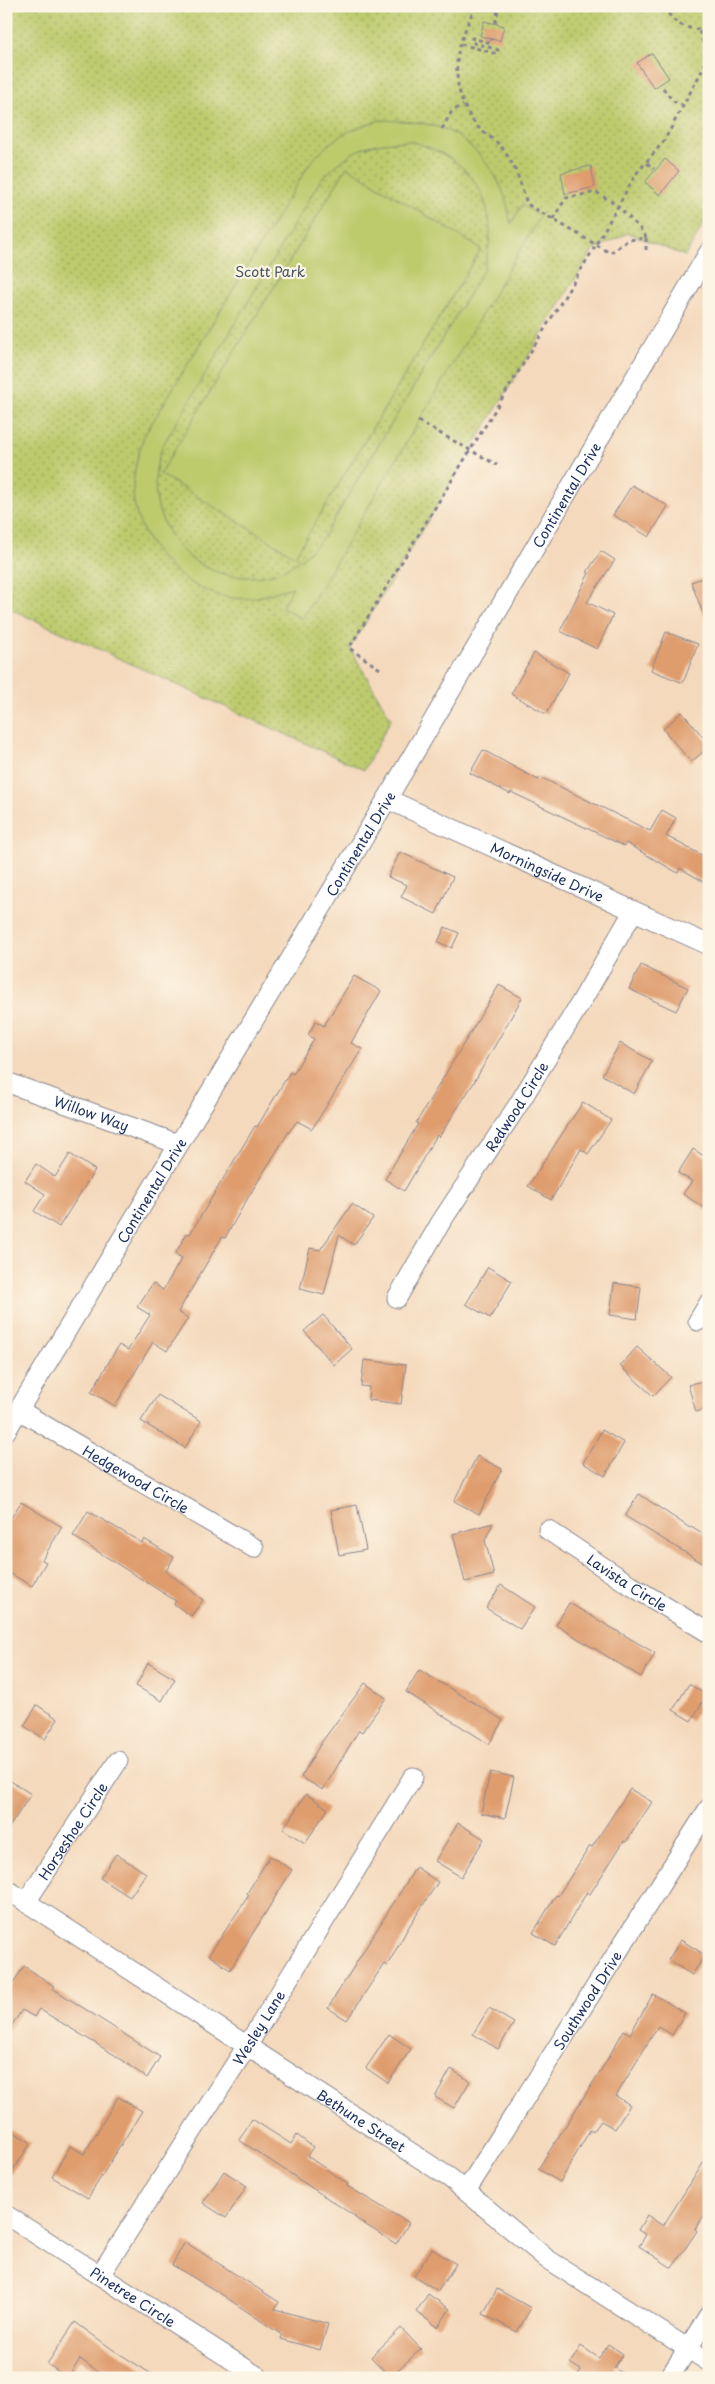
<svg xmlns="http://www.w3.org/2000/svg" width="715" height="2384" viewBox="0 0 715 2384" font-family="'Playpen Sans',sans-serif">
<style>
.grass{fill:url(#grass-dots);stroke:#6c7d66}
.garden{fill:#bdcb6d;stroke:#6c7d66;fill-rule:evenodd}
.building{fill:#df9d6e}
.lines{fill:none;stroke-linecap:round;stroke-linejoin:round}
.street-casing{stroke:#88848d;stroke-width:21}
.path{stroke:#88848d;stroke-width:3;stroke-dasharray:4 4;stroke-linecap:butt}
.street{stroke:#fff;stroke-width:19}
.labels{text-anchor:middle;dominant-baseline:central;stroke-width:4.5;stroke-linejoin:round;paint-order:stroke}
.park-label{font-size:14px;fill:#445662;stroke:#fcf5e5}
.street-label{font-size:14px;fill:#1b2f5e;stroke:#fcf5e5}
</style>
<defs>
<pattern id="grass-dots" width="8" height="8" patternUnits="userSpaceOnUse" patternTransform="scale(1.25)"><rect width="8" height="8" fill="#bdcb6d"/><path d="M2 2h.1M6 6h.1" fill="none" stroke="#99a55d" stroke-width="1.8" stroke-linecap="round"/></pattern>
</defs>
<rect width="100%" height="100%" fill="#fcf5e5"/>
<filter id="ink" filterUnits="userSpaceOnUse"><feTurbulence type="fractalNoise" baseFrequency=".02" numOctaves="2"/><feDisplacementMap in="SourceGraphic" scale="10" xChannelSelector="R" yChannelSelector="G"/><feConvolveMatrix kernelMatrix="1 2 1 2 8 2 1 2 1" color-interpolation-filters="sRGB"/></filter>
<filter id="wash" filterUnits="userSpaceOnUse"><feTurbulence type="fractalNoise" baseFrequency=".0096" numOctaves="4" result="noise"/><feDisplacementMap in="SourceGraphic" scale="20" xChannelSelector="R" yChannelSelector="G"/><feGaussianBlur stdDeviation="1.12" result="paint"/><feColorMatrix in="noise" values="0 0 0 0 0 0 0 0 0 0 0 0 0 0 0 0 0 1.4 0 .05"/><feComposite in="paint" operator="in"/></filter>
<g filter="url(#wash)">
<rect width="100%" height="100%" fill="#f4d9bc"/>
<path class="grass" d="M16,6h693v209l-24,41 -57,-23 -35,17 -243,398 41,71 -27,51 -358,-163v-585z"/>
<path class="garden" d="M380,120c20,1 39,1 58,7 30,9 57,41 67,70 3,9 4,18 6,27l11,-19 18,11 -238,403 -20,-12 11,-20c-13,3 -27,9 -40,11 -58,7 -118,-50 -120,-106 0,-20 5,-38 11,-56l166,-273c24,-27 36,-32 70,-43zM409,141c47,12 81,41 81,93 0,11 -4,24 -6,35l-161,269c-11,11 -23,24 -38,31 -12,7 -28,8 -41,8 -68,-3 -106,-71 -81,-132l158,-266c34,-31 42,-36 88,-38z
M347,167l134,82 -186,307 -135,-82z"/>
<g id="blocks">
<path class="building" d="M484,21l20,5 -4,15 -20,-5z
M652,53l17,25 -15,10 -17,-25z
M665,159l14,12 -19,24 -15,-13z
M591,166l4,21 -30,7 -4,-21z
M632,485l36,21 -19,31 -36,-22z
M601,551l14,9 -28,42 26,13 -16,34 -37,-18 29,-58 -2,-1z
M709,576v48h-2l-16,-42z
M666,632l32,12 -15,39 -32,-13z
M534,653l35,20 -23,41 -35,-20z
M682,712l27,32v3l-18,15 -28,-33z
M483,750l55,30 2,-3 110,54 12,-21 14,8 -10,18 43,23v26l-29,-17 -2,5 -52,-30 -2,3 -113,-54 -1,2 -40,-21z
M400,852l53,25 -17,37 -35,-17 6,-12 -19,-8z
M445,927l14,6 -7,15 -14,-6z
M641,965l47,23 -12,23 -47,-22z
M354,976l27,15 -30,52 11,6 -50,80 -15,-8 -9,12 -38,61 -25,44 -3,-1 -44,75 10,6 -21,33 -14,-9 -38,64 -24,-14 28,-47 9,5 22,-35 -13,-8 16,-24 10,7 19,-32 -7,-4 12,-21 3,1 65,-108 2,1 33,-55 3,2 21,-35 -6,-4 8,-14 8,5z
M499,985l23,13 -49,86 -34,53 -2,-2 -33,56 -19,-12 33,-55 -2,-1z
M620,1043l32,18 -18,33 -32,-19z
M583,1102l28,18 -23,34 -7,-5 -30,51 -23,-14z
M693,1149l14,9 2,-3v56l-26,-17 9,-13 -14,-8z
M70,1154l25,16 -36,57 -25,-16 11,-17 -20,-13 11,-17 19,13z
M352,1204l21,14 -19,27 -15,-10 -15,60 -24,-6 10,-41 10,2z
M488,1267l24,14 -22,37 -24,-14z
M614,1283l27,4 -4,32 -27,-4z
M323,1315l29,34 -18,16 -30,-34z
M637,1347l34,30 -18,19 -33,-30z
M364,1360l42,5 -5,39 -33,-4 1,-13 -8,-1z
M709,1379v29l-13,4 -8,-27z
M158,1395l43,26 -16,27 -44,-27z
M602,1430l22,13 -19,33 -22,-13z
M477,1456l25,13 -23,45 -25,-13z
M639,1494l51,34 1,-2 18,11v30l-84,-51z
M21,1502l41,25 -20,33 4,2 -14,24 -26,-15v-45z
M357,1505l9,45 -27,5 -8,-45z
M88,1511l54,32 2,-4 30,18 -8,14 37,29 -12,16 -17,-12 2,-3 -103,-65z
M493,1523l-8,17 9,35 -29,7 -12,-48z
M501,1585l34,22 -15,22 -34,-21z
M569,1603l86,50 -14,24 -85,-52z
M148,1663l27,16 -13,22 -26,-15z
M419,1670l84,50 -14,24 -83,-52z
M365,1683l21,15 -24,34 -3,-2 -36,60 -22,-13 20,-34z
M689,1684l18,11 -16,26 -18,-11z
M37,1705l21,14 -13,20 -21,-13z
M490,1772l24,5 -9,41 -24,-5z
M6,1778l25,16 -25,38z
M630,1789l22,13 -26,40 -2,-1 -34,53 -3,-2 -32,54 -22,-13 23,-38 2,1 32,-50 2,1z
M306,1794l22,15 -23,34 -22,-14z
M458,1823l26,16 -23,38 -26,-16z
M116,1854l30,19 -16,24 -30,-19z
M270,1856l22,14 -62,100 -21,-15 40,-60 -2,-2z
M416,1867l22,15 -30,46 -21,38 -3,-2 -37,56 -19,-12z
M681,1940l24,15 -13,20 -24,-15z
M24,1966l30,20 -2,2 108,69 -13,21 -34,-24 -74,-45 -5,8 -12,-7 -16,24v-40z
M653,1994l32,19 -13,22 -14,-9 -42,70 14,9 -15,24 -14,-8 -8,11 -3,-2 -30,52 -22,-13 65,-102 21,-37 6,4z
M489,2008l25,15 -16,26 -25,-15z
M389,2034l22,15 -23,34 -22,-15z
M451,2069l19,12 -16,27 -19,-11z
M118,2097l24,14 -54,87 -36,-21 18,-31 14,8z
M252,2119l39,25 6,-9 16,12 -6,9 41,28 -1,2 62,37 -13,21 -41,-26 1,-1 -117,-77z
M6,2127l25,16 -25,37z
M709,2154v54l-14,21 2,2 -25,37 -33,-22 7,-11 -8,-5 9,-15 16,11z
M224,2171l23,15 -21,32 -23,-15z
M185,2242l94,60 -4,7 53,15 -8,26 -39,-11 1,-4 -64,-43 -46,-27z
M432,2249l24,15 -18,27 -24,-15z
M497,2289l34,19 -14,24 -34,-18z
M428,2294l22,15 -12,18 -22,-15z
M75,2322l37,27 46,29h-50l-28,-19 -12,19 -21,-14z
M401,2328l20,21 -31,28 -19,-20z
M608,2344l15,10 -9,14 16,10h-54l5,-8 -11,-7 11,-17 18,12z"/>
</g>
</g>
<g filter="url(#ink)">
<use href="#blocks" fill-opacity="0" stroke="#88848d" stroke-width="1"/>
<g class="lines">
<g class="street-casing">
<g id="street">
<path id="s1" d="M387,799l322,146"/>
<path id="s2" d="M6,1082l172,62"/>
<path id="s3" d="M397,1298l44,-76 77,-117 63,-103 52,-90"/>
<path d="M698,1321l11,-18"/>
<path id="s4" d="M19,1410c77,47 157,91 235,138"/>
<path id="s5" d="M6,1431l381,-632 322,-547"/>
<path id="s6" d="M548,1530l82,55 79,48"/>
<path id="s7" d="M6,1889l444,289 97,81 162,103"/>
<path id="s8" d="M26,1902l92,-141"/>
<path id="s9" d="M466,2191l243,-383"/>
<path id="s10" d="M6,2215l254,163"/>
<path id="s11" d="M100,2275l147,-229 166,-269"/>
<path d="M669,2378l40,-63"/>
</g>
</g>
<path class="path" d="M475,6c-6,15 -14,32 -17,47 -4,26 2,52 18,72 8,9 19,14 26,23 13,16 19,36 25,56l83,49 18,-13 18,-2 -2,-5 -27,-28 -21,-13 -30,6 -13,21
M483,6l15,5 -3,13
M665,6c6,19 26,26 44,22
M461,44l36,10 1,-4 -27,-8 1,-4 19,5v-4
M663,88l10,13 11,5
M442,129l10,-18 11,-6
M647,163l7,6
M646,238v16
M418,421l79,44
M380,669l-31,-21 244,-398 43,-76 28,-33 41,-76v-16l-6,-19"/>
<use href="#street" class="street"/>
</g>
</g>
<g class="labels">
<g class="park-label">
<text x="270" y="271">Scott Park</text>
</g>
<g class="street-label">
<text stroke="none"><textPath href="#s5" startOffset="1091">Continental Drive</textPath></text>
<text stroke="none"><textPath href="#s5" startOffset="686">Continental Drive</textPath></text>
<text stroke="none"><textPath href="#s1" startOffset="176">Morningside Drive</textPath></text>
<text stroke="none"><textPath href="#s3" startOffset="226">Redwood Circle</textPath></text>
<text stroke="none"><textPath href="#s2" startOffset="91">Willow Way</textPath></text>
<text stroke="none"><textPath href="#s5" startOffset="281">Continental Drive</textPath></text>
<text stroke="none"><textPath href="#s4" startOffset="136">Hedgewood Circle</textPath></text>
<text stroke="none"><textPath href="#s6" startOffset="95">Lavista Circle</textPath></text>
<text stroke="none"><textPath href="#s8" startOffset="85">Horseshoe Circle</textPath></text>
<text stroke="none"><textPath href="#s9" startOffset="226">Southwood Drive</textPath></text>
<text stroke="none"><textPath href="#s11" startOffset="294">Wesley Lane</textPath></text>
<text stroke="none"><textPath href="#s7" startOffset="424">Bethune Street</textPath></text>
<text stroke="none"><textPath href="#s10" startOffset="151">Pinetree Circle</textPath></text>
</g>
</g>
<rect width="715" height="2384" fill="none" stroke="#fcf5e5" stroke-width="25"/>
</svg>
